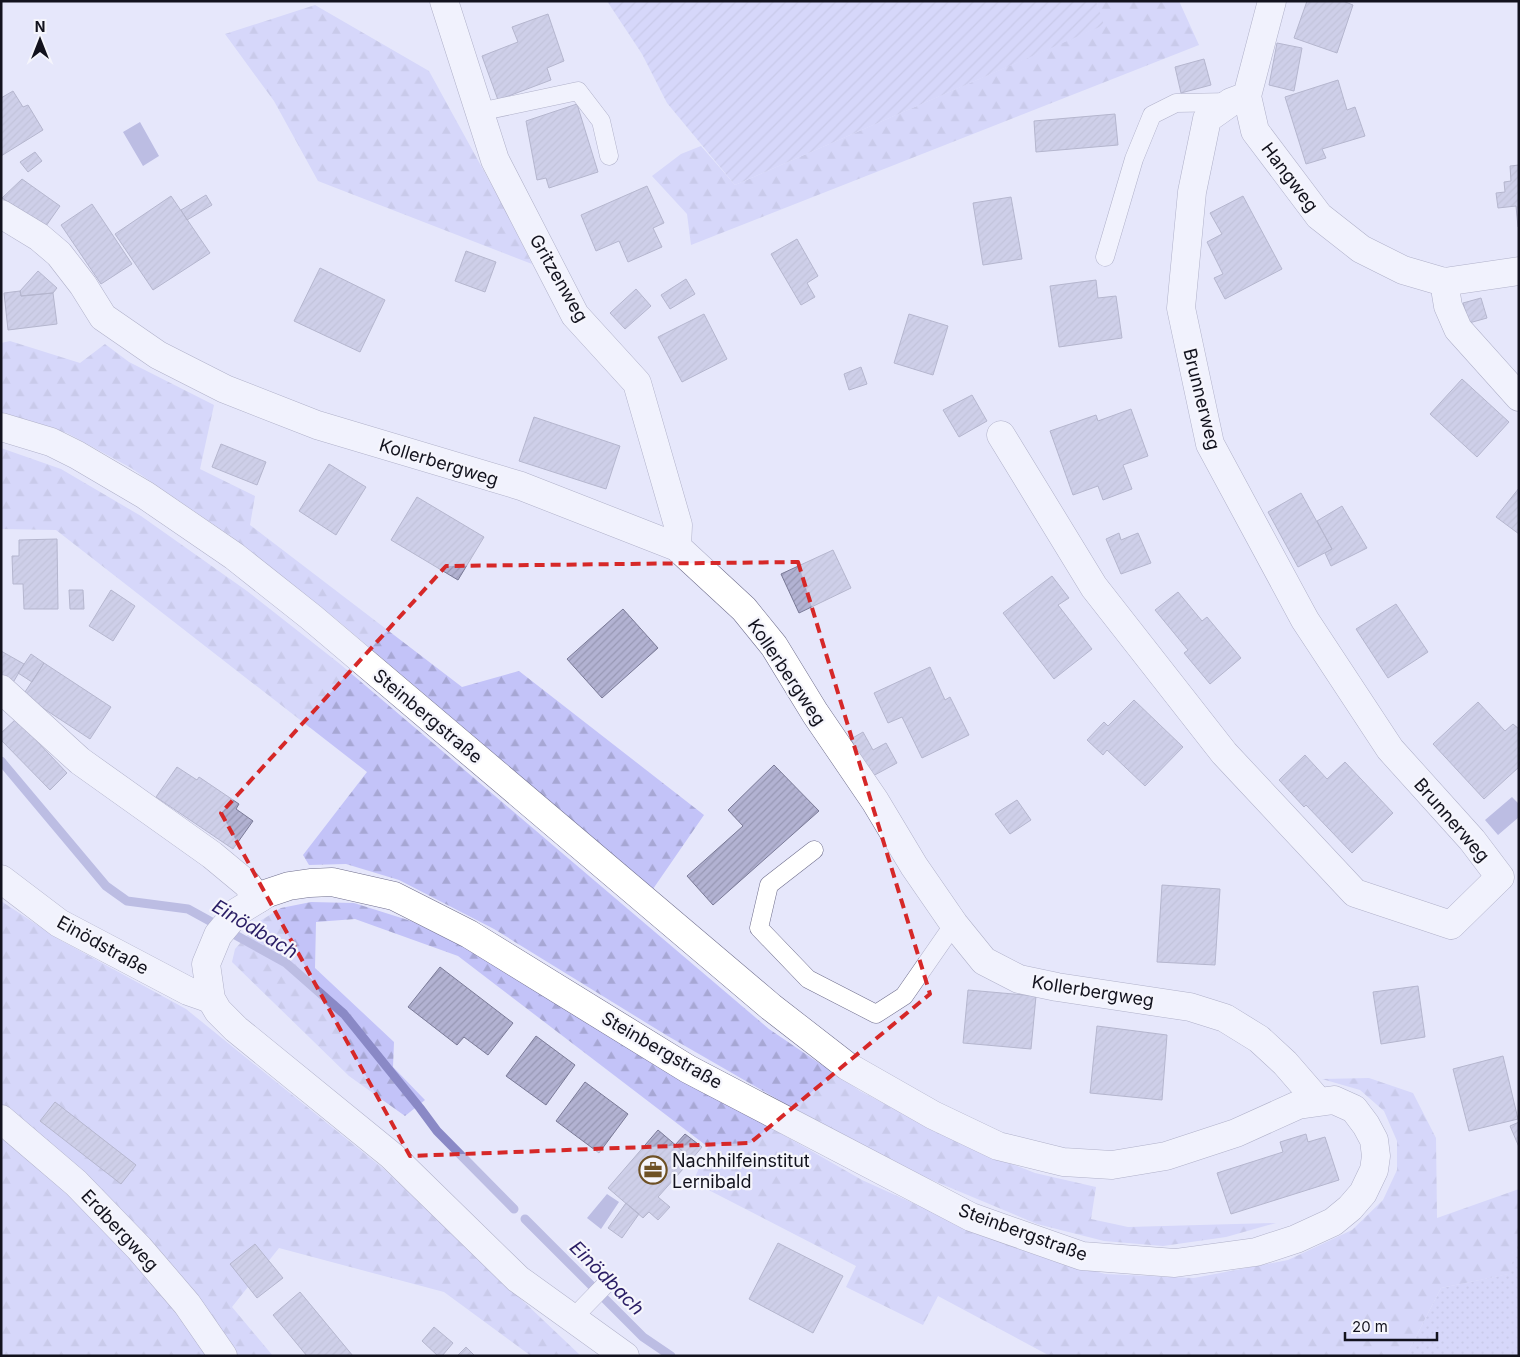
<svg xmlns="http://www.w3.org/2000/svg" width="1520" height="1357" viewBox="0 0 1520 1357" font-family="Inter,sans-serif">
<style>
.grass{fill:url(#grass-dots)}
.forest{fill:url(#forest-firs)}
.garden{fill:url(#garden-furrows)}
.water{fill:#8a89c6}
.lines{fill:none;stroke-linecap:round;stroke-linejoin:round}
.stream{stroke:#8a89c6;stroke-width:9}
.building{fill:url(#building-hatch);stroke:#7a7a97}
.service-casing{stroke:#706f8d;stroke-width:19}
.minor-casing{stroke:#706f8d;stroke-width:29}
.secondary-casing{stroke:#706f8d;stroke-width:29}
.service{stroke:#fff;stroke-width:18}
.minor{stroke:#fff;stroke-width:28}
.secondary{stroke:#fff;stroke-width:28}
.marked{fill:none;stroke:#d62828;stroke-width:4;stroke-dasharray:10 6;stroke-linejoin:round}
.labels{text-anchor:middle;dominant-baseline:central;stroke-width:4.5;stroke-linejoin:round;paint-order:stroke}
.street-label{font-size:18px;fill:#13131e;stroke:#f5f5fc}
.poi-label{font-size:18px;fill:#13131e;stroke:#f5f5fc;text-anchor:start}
.water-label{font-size:19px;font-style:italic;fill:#2a1d65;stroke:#f5f5fc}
</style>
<defs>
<pattern id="grass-dots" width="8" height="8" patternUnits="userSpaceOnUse" patternTransform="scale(1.25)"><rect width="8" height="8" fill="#c3c3f8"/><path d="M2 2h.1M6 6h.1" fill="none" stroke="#a7a7d4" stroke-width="1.8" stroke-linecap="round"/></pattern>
<pattern id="forest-firs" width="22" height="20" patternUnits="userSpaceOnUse" patternTransform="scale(1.25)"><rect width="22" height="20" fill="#c3c3f8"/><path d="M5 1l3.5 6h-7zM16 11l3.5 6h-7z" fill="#a7a7d4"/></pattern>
<pattern id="garden-furrows" width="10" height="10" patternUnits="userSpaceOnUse" patternTransform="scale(1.25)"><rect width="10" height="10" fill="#c3c3f8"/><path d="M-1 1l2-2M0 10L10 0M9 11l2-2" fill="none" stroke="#a7a7d4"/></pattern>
<pattern id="building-hatch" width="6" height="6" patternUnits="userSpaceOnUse" patternTransform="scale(1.25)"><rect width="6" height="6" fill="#b2b2d2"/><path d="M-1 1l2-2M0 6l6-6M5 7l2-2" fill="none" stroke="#9898b4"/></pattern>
</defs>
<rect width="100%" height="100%" fill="#e6e7fb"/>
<path class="grass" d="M1519,1240v116h-113l35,-68 67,-14z"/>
<path class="forest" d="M1096,1h83l20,44 -508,200 -4,-31 -35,-38 29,-22 20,-8 34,39 368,-160z
M315,5l114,66 79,144 24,49 -214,-83 -44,-80 -49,-67z
M10,341l70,22 25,-19 24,18 85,43 -14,64 55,27 -5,29 212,162 57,-16 185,144 -51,74 -317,-270 -104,-82 -101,-69 -64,-35 -66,-20v-70z
M1,448l60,21 80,47 106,75 93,73 429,365 91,62 103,54 72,28 61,14 -5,32 37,8 148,-4 -50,14 -63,9 -59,-5 -67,-17 -122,-51 -98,-51 -151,-87 -172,-106 -95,-49 -53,-16 -37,1 -6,-10 64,-83 -311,-242 -55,-1z
M1,901l59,39 126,69 199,161 196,186h-50l-87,-64 -165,-44 -47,59 41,49h-272z
M311,902l43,1 57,18 66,32 119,75 266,152 137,62 106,32 89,4 94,-18 64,-30 31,-30 14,-30v-29l-13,-30 -24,-21 -38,-11 47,-1 44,15 23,45 1,80 82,-29v51l-10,34 -68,14 -35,68h-356l-112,-60 -15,29 -77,-38 10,-21 -163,-84 15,-35 -250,-191 -103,-37 -39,3 -1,46 79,74 -1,25 32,33 -20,16 -56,-40 -117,-114 3,-13 25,-28 21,-13z"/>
<path class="garden" d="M607,1h489l8,24 -369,160 -68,-82 -25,-49z"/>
<path class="water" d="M140,122l19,34 -16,10 -20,-34z
M1512,797l7,7v13l-21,18 -13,-15z
M607,1194l12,8 -18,27 -14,-11z"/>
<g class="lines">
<path class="stream" d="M1,761l105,125 21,15 61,8 98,54 58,51 76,94 17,23 77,78
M525,1219l118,118 28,19"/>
</g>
<path class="building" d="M1307,1h36l10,4 -16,48 -43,-15z
M548,14l16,47 -17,7 4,12 -53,20 -16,-44 36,-14 -6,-15z
M1277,43l25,5 -8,43 -25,-6z
M1204,59l7,26 -30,8 -6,-26z
M1338,80l9,30 8,-3 10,29 -43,13 4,9 -20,6 -21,-67z
M13,91l10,16 5,-2 15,25 -42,26v-58z
M577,104l21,68 -49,16 -3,-10 -9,2 -11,-59z
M1115,114l3,31 -82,7 -2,-31z
M35,152l7,9 -14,11 -8,-10z
M1519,165v62h-1l-2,-21 -18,2 -2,-15 9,-1 -1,-10 7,-1 -1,-15z
M22,179l38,27 -14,20 -44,-28z
M647,186l17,37 -11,5 9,19 -34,15 -9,-21 -23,10 -15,-36z
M206,195l6,10 -25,15 -6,-10z
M171,196l39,57 -57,37 -38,-56z
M1243,196l39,73 -57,30 -11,-21 9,-4 -16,-32 15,-8 -12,-21z
M1011,197l11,62 -39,6 -10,-62z
M92,204l40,60 -31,20 -40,-59z
M797,239l21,37 -11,7 8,14 -14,8 -30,-51z
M466,251l30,11 -11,30 -30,-11z
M320,268l65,32 -25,52 -66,-31z
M38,271l19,17 -4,5 -32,3 -1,-5z
M686,279l9,15 -25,15 -9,-14z
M1096,280l2,18 18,-2 6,42 -63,9 -9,-61z
M636,289l15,17 -26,23 -15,-16z
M20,291l1,5 32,-3 4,31 -49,6 -4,-37z
M1481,298l6,20 -18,5 -6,-20z
M704,314l23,45 -45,23 -24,-45z
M909,314l39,12 -15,49 -39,-12z
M861,367l6,17 -18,6 -5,-16z
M1462,379l47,43 -32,35 -47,-43z
M972,395l15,26 -28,16 -16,-27z
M1131,409l17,47 -25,9 9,24 -29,11 -5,-14 -25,9 -23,-64 46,-16 2,6z
M534,417l86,29 -14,43 -87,-28z
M221,444l45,18 -9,23 -45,-18z
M329,464l37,23 -30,48 -37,-24z
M1519,488v46l-23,-17z
M1301,493l31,56 -34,18 -30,-55z
M417,497l67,40 -26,43 -67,-40z
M1342,506l25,42 -36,18 -6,-13 7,-4 -15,-28z
M1119,533l2,7 17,-7 13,30 -30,11 -15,-35z
M57,539l1,70h-34l-1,-25h-10l-1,-28h7v-16z
M833,550l18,38 -52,25 -18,-39z
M1052,576l17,22 -11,7 34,44 -38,30 -51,-66z
M69,590h14l1,19h-14z
M111,590l24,16 -22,35 -24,-15z
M1178,592l24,29 5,-4 34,41 -31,26 -26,-31 4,-3 -33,-40z
M1396,604l32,48 -40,26 -32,-49z
M623,609l35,39 -56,50 -35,-39z
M1,651l23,13 -13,22 -10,-10z
M31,654l13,9 -12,19 -14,-9z
M44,663l67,44 -21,32 -67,-44z
M930,667l15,33 5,-3 19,38 -47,23 -20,-41 -14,6 -14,-30z
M1134,700l49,47 -38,39 -38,-36 -4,5 -16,-15 17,-18 4,4z
M1478,702l27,29 8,-7 6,5v38l-35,32 -51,-55z
M16,719l51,54 -17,17 -49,-50v-7z
M863,732l10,18 13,-7 11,20 -26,14 -27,-34z
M1305,755l22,24 18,-17 48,51 -41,40 -46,-48 -2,2 -25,-27z
M774,765l45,46 -106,94 -26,-29 56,-50 -15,-16z
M177,767l20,13 2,-3 40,27 -3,5 17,12 -20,28 -77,-52z
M1017,800l14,20 -21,14 -15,-20z
M1162,885l58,4 -5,76 -58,-3z
M440,967l73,56 -25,32 -24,-18 -7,8 -49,-38z
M1418,986l7,51 -44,7 -8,-52z
M968,990l68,6 -5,53 -68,-6z
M1097,1026l70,9 -5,65 -72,-7z
M536,1036l39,29 -29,40 -40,-29z
M1503,1056l15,63 -49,12 -16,-62z
M585,1082l43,32 -29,39 -43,-32z
M55,1102l81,63 -15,19 -81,-63z
M1519,1122v25l-9,-21z
M658,1130l34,29 -34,38 12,10 -12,13 -9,-8 -6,6 -35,-30z
M685,1134l17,13 -10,12 -17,-14z
M1306,1134l2,8 17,-5 14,43 -108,34 -14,-41 66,-21 -3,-10z
M626,1203l13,11 -17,24 -14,-10z
M778,1243l65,33 -30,57 -64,-34z
M255,1244l28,34 -26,20 -27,-34z
M300,1292l53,64h-46l-34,-41z
M434,1327l19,16 -11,13h-4l-16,-15z
M466,1347l9,9h-18z"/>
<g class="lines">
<g class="service-casing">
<path id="service" d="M479,112l99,-21 23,30 8,35
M1105,257l29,-98 18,-44 24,-12 55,-1
M814,850l-45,35 -10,43 49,51 68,35 28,-18 50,-72
M573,1318l34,-35"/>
</g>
<g class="minor-casing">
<path id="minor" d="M444,1l51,159 80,155 62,68 41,142 -1,22
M1272,1l-25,95 8,35 64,85 42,33 42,21 41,12 75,-11
M1247,96l-16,6 -24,17 -15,73 -11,116 29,136 95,176 85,129 82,91 28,37
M1,214l38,23 20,17 24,31 20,32 55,38 67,34 92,36 204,61 156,61 67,62 30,37 41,67 60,88 39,65 40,58 30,37 35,18 38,8 133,20 35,11 34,21 26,24 33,38
M1444,282l4,24 10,23 61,68
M1001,435l93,152 130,166 131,140 96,32 49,-48
M1,689l79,72 132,94 35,29 11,15
M1,879l58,44 129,68 23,8
M1,1119l75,64 63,65 48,56 36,52"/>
</g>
<g class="secondary-casing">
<path id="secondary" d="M1,427l50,15 26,13 68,40 89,61 77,61 460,390 76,59 86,49 65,31 65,16 49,3 54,-9 70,-23 62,-28 36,-5 20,9 12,16 8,15 2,16 -2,14 -11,23 -13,15 -17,14 -37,17 -40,13 -81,11 -93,-7 -111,-39 -283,-148 -219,-135 -75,-38 -62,-14 -22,1 -21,3 -21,7 -31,19 -19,23 -12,29 5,35 7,12 18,18 156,127 126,123 107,77"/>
</g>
<use href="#service" class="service"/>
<use href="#minor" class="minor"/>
<use href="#secondary" class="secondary"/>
</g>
<path d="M0 0H1520V1357H0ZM798,562l132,432 -180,149 -340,13 -189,-343 225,-247z" fill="#e6e7fb" fill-opacity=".55" fill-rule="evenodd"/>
<path class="marked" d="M798,562l132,432 -180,149 -340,13 -189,-343 225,-247z"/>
<defs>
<g id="office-ring" transform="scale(1.4375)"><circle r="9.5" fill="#f5f5fc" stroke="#6e5125" stroke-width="1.5"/><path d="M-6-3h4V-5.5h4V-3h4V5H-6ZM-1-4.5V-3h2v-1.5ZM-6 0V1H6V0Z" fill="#6e5125"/></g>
</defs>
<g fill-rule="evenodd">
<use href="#office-ring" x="653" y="1170"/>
</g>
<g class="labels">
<g class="street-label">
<text transform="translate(1290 177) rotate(53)">Hangweg</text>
<text transform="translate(559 278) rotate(60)">Gritzenweg</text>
<text transform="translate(1202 399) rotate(76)">Brunnerweg</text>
<text transform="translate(439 462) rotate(17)">Kollerbergweg</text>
<text transform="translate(787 672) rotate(56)">Kollerbergweg</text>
<text transform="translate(428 716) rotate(40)">Steinbergstraße</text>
<text transform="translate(1452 820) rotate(49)">Brunnerweg</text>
<text transform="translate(103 945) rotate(29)">Einödstraße</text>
<text transform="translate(1093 991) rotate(9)">Kollerbergweg</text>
<text transform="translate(662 1050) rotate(30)">Steinbergstraße</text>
<text transform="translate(120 1230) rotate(47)">Erdbergweg</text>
<text transform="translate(1023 1232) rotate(20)">Steinbergstraße</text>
</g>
<g class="poi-label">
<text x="672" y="1160">Nachhilfeinstitut<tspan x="672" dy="21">Lernibald</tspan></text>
</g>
<g class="water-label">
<text transform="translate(255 929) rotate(31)">Einödbach</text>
<text transform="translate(607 1278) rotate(45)">Einödbach</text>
</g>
</g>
<rect width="1520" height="1357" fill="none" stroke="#13131e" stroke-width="5"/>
<g transform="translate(40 40)" stroke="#f5f5fc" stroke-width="4" paint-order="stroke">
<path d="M0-4L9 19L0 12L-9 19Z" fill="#13131e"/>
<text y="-8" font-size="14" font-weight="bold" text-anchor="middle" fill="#13131e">N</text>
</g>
<path d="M1345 1332v8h92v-8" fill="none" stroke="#13131e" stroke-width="2.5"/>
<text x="1352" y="1332" font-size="15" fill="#13131e" stroke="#f5f5fc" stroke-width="4" paint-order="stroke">20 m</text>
</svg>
